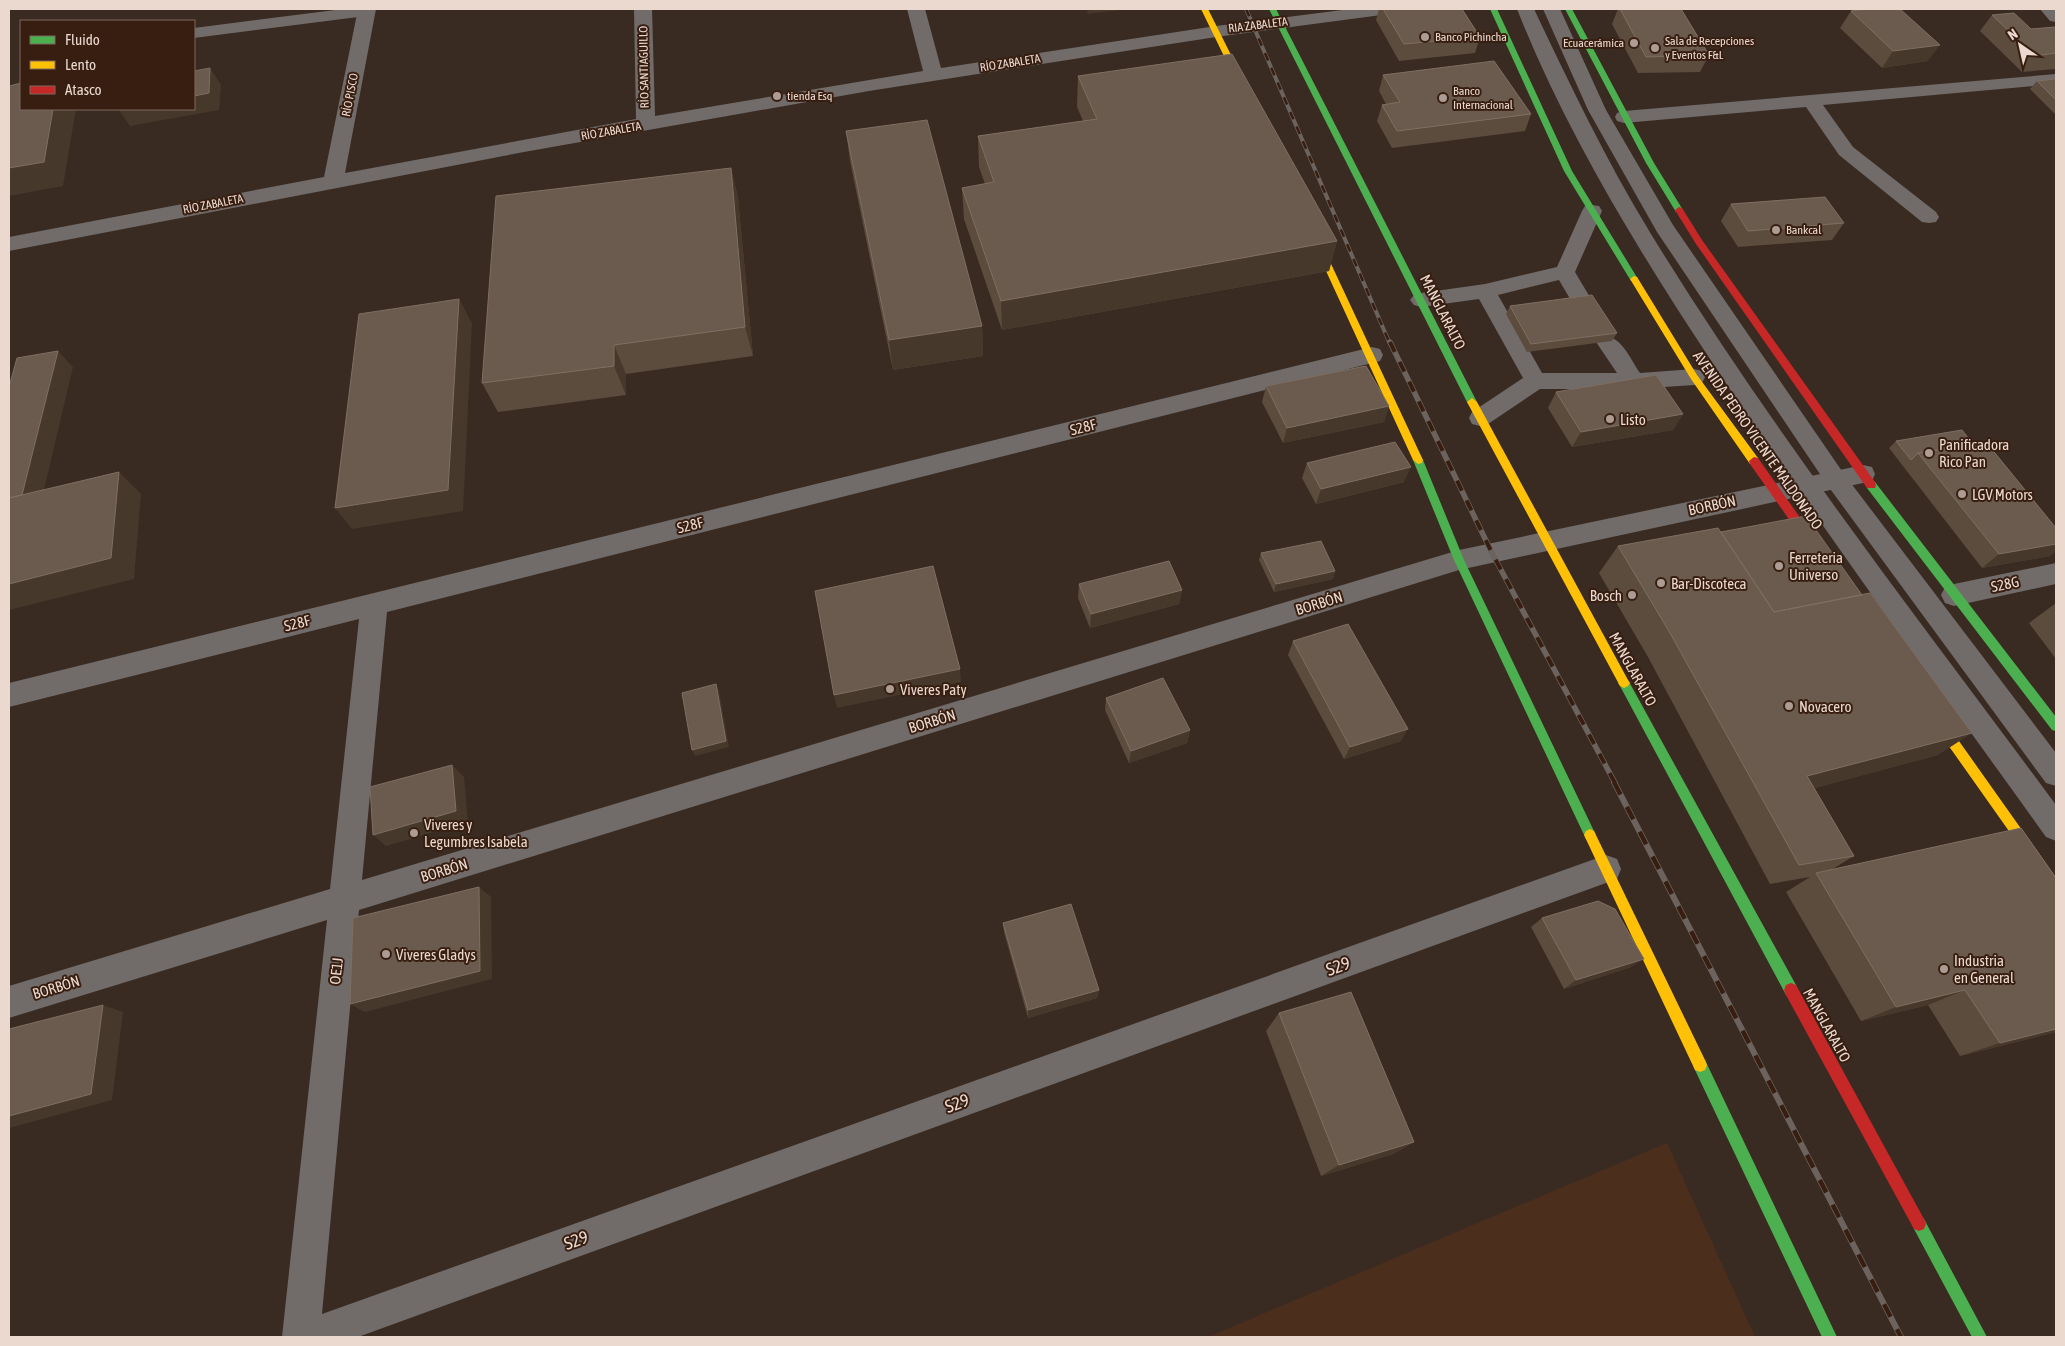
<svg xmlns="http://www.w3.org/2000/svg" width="2065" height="1346" viewBox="0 0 2065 1346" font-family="'Asap Condensed',sans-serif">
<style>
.built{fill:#4c2e1d}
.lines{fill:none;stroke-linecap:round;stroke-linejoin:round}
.lane{fill:#716b69;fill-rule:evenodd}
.street{fill:#716b69;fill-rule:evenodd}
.fast{fill:#4caf50;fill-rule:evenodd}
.slow{fill:#ffc107;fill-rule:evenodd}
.jam{fill:#c62828;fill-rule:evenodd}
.rail-far2-casing{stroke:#6c625e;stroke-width:4}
.rail-far1-casing{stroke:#6c625e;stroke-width:5.5}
.rail-casing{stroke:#6c625e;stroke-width:6}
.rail-far2{stroke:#371e10;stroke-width:2.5;stroke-dasharray:8;stroke-linecap:butt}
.rail-far1{stroke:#371e10;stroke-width:4;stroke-dasharray:11;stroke-linecap:butt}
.rail{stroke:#371e10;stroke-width:4.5;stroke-dasharray:14;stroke-linecap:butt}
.wall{fill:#5c4c3e}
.shaded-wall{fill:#47382c}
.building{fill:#6b5b4e;stroke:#7f6f62}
.poi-dot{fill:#ad9c93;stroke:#371e10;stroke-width:2}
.labels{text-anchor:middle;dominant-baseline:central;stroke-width:4;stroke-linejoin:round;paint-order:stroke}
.far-street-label{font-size:12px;fill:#ebd9d0;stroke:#371e10}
.far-poi-label{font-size:12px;fill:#ebd9d0;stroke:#371e10;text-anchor:start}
.street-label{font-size:15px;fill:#ebd9d0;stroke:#371e10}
.poi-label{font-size:15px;fill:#ebd9d0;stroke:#371e10;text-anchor:start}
.near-street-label{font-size:18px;fill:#ebd9d0;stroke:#371e10}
</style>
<rect width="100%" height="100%" fill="#392b22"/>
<path class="built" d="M1667,1143l88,194h-547z"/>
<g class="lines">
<path class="lane" d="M343,9h30l2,2 -3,4 -6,1 -172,22v-10z
M1517,9h17c36,76 73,153 117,225 122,199 267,384 405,571v36l-10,-4c-113,-158 -230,-315 -336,-478 -72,-109 -145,-228 -193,-350z
M1543,9h17l46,101 67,115 171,249 212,279v33l-10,-3 -218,-297 -171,-254 -69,-122z
M2040,9h16v13l-6,-1z
M2056,74v10l-233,21 30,42 83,65 3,5 -3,5 -7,1 -7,-1 -83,-67 -33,-48 -182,16 -7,-2 -2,-4 2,-4 7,-2z
M1592,205l7,1 3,5 -27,61 19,32 -4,5 -7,2 -7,-2 -17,-29 -61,15 44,78h75l-21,-31 3,-5c20,-6 31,21 41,36l54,-4 8,2 3,6 -3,6 -8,2 -60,4h-94l-52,35 -8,2 -8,-2 -3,-6 3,-6 51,-34 -44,-79 -58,8 -7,-2 -4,-5 4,-5 7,-2 64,-9 72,-17 25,-56 3,-5z"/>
<path class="street" d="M358,9h18l-31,164 291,-54 -2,-110h18l3,107 268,-45 -16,-62h18l16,59 275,-42 134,-17h48l-3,4 -6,1 -173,23 -347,54 -345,61 -515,99v-14l315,-60z
M1372,347l8,2 3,6 -3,6 -993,251 -25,268 1097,-330 404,-85 9,2 3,7 -3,7 -9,2 -404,87 -1100,340 -37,404 1284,-459 11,4 4,10 -4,10 -1259,458h-76l45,-417 -318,98v-32l321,-97 29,-270 -350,88v-24z
M2056,563v21l-102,22 -9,-3 -4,-8 4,-8 9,-3z"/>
<path class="fast" d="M1269,9h7l201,393 -2,3h-6l-2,-3z
M1490,9h7l75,162 66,108 -1,2h-6l-67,-110z
M1565,9h7l82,154 29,47 -1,2h-6l-30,-49z
M1418,456l5,4 41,100 130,271 2,4 -2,4 -4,2 -4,-2 -132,-279 -41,-100z
M1871,481l4,1 181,235v14l-4,-1 -185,-242 -1,-3z
M1624,678l4,2 168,305 2,5 -2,5 -5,2 -5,-2 -166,-309 -2,-3 2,-3z
M1700,1058l5,2 132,277h-15l-127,-267 -2,-5 2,-5z
M1919,1217l5,2 63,118h-15l-58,-108 -2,-5 2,-5z"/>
<path class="slow" d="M1201,9h7l40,80 -1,2 -7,-2z
M1313,231l4,3 106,226 -1,3 -4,1 -5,-4 -104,-226z
M1634,276l3,1 60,98 61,83 1,3 -1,3h-8l-59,-85 -61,-100z
M1472,398l5,4 151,278 2,3 -2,3 -4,2 -4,-2 -153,-284z
M1933,709l4,1 119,168v16l-4,-2 -123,-174 -2,-4 2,-4z
M1590,829l4,2 111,229 2,5 -2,5 -5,2 -5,-2 -111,-235 2,-4z"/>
<path class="jam" d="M1679,207l3,1 20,32 173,242 1,3 -1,3h-8l-171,-244 -21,-34z
M1754,457l4,1 62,88 1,3 -1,3h-8l-62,-88 -1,-3z
M1791,983l5,2 128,234 2,5 -2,5 -5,2 -5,-2 -128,-234 -2,-5 2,-5z"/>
<g class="rail-far2-casing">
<path id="rail-far2" d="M1246,9l144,335"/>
</g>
<g class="rail-far1-casing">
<path id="rail-far1" d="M1390,342l102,211 123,230"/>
</g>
<g class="rail-casing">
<path id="rail" d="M1614,782l287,555"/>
</g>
<use href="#rail-far2" class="rail-far2"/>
<use href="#rail-far1" class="rail-far1"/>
<use href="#rail" class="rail"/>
</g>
<path class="wall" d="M1379,9h83l18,28 -5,16 -76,8 -23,-41z
M1618,9h63l28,46 -9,17 -62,1 -26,-49z
M1851,11l77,50 -46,7 -42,-40z
M1992,15l39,14 25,-2v42l-34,3 -42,-41z
M1383,75l148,39 -6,17 -133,17 -15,-27 5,-16 4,-1 -7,-13z
M1078,76l259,165 -8,30 -327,59 -38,-111 -2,-31 23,-4 -6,-17 -1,-31 105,-15 -6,-14z
M2056,79v36l-26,-26 7,-8z
M846,131l136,195 1,30 -90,14 -43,-209z
M731,168l7,30 15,158 -127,18v21l-128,17 -16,-29z
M1731,204l113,19 -12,17 -94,7 -17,-26z
M1510,306l107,27 -5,8 -85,11 -21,-38z
M1266,386l123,20 -5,16 -101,21 -21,-41z
M1556,392l127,22 -10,16 -101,17 -24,-39z
M1962,430l88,126 -68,12 -93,-120 7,-7z
M1307,463l97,19 -88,22 -14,-26z
M1721,532l217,223 -124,33 40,68 -23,14 225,8v154l-96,24 -32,-51 -67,16 -75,-129 24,-15 -40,7 -122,-227 -49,-84 19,-27z
M1261,553l74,18 -2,8 -59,13 -15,-32z
M1079,584l103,6 -3,14 -89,24 -12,-30z
M2056,603v56l-27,-36z
M1293,641l108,100 -57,18 -56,-104z
M1106,698l84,32 -3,13 -58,20 -24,-53z
M1542,918l89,49 -67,22 -33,-62z
M1003,923l96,67 -2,8 -69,20 -24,-86z
M1279,1013l135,129 -21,12 -72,22 -55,-145z"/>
<path class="shaded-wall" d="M1088,9h41l-42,5z
M1940,45l-12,16 -46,7 11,-17z
M210,68l11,17 -2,25 -89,16 -12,-17h76v-13z
M53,109h23l-13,77 -54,10v-28z
M731,168l7,30 15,158 -8,-29z
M1337,241l-8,30 -327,59 -1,-29z
M459,299l13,24 -9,188 -111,18 -17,-21z
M982,326l1,30 -90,14 -4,-30z
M614,345l12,29v21l-12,-29z
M58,351l15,16 -35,148 -29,5z
M1389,406l-5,16 -101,21 4,-15z
M1683,414l-10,16 -101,17 9,-15z
M1411,467l-7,15 -88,22 5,-15z
M119,472l22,22 -7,85 -125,31v-26z
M2056,544v7l-6,5 -68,12 17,-14z
M1335,571l-2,8 -59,13 2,-8z
M1182,590l-3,14 -89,24 1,-14z
M960,669l1,13 -124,26 -3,-13z
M716,684l3,7 10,56 -34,9 -3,-6z
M1408,729l-7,12 -57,18 6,-12z
M1190,730l-3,13 -58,20 2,-12z
M1972,733l-34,22 -159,43 28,-22z
M452,765l12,12 4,45 -82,24 -13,-11z
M479,887l12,10 1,82 -127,33 -15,-8z
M1644,959l-13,8 -67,22 12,-9z
M1099,990l-2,8 -69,20v-8z
M1965,990l-37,15 -67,16 35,-14z
M103,1005l20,7 -11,88 -103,28v-12z
M2056,1029v3l-96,24 40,-13z
M1414,1142l-21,12 -72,22 18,-11z"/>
<path class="building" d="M1383,9h79l18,28 -76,7z
M1620,9h61l28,46 -63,2z
M1867,9h33l40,36 -47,6 -42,-40z
M2014,13l17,16 24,-2h1v26l-21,3 -43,-41z
M1232,54l105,187 -336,60 -39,-113 32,-6 -16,-46 119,-17 -19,-43z
M1494,61l37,53 -134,17 -15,-26 18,-3 -17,-27z
M210,68l-1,25 -15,3v-25z
M2056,79v21l-19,-19z
M21,83v26h32l-9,53 -35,6v-82z
M927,120l55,206 -93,14 -43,-209z
M731,168l14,159 -131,18v21l-132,17 14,-187z
M1825,197l19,26 -96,8 -17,-27z
M1592,295l25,38 -86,11 -21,-38z
M459,299l-11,191 -113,18 24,-194z
M58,351l-36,144 -13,3v-111l8,-29z
M1366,366l23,40 -102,22 -21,-42z
M1656,375l27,39 -102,18 -25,-40z
M1962,430l11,14 -55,9 -7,7 -15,-19z
M1395,442l16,25 -90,22 -14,-26z
M1986,442l70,86v16l-57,10 -81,-101z
M119,472l-8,86 -102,26v-86z
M1806,516l56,79 -88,17 -53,-80z
M1718,528l56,84 96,-19 102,140 -165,43 47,80 -55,9 -129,-232 -52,-87z
M1321,541l14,30 -59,13 -15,-31z
M1169,561l13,29 -91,24 -12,-30z
M933,566l27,103 -126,26 -19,-104z
M1348,624l60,105 -58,18 -57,-106z
M1163,678l27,52 -59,21 -25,-53z
M716,684l10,57 -34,9 -10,-57z
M452,765l4,46 -83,24 -3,-48z
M2021,828l35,50v151l-56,14 -35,-53 -69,17 -80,-134z
M479,887l1,84 -130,33 3,-86z
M1598,901l17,8 29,50 -68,21 -34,-62z
M1071,904l28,86 -71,20 -25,-87z
M1351,992l63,150 -75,23 -60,-152z
M103,1005l-12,89 -82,22v-87z"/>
<g class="poi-dot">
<circle cx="1425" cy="37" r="5"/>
<circle cx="1634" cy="43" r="5"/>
<circle cx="1655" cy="48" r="5"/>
<circle cx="777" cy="96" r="5"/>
<circle cx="1443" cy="98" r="5"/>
<circle cx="1776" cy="230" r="5"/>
<circle cx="1610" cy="419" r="5"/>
<circle cx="1929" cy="453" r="5"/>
<circle cx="1962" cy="494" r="5"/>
<circle cx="1779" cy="566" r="5"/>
<circle cx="1661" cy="583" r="5"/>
<circle cx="1632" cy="595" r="5"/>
<circle cx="890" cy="689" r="5"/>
<circle cx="1789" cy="706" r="5"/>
<circle cx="414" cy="833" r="5"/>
<circle cx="386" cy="954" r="5"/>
<circle cx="1944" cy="969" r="5"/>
</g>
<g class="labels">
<g class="far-street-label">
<text transform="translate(1258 25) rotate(-7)">RIA ZABALETA</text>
<text transform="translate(1010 63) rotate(-9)">RÍO ZABALETA</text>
<text transform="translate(644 67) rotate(-91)">RÍO SANTIAGUILLO</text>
<text transform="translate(350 95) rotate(-79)">RÍO PISCO</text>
<text transform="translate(611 131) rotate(-10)">RÍO ZABALETA</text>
<text transform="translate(213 204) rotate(-11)">RÍO ZABALETA</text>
</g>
<g class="far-poi-label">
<text x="1435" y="37">Banco Pichincha</text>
<text x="1665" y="41">Sala de Recepciones<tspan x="1665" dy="14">y Eventos F&amp;L</tspan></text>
<text x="1624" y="43" text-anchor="end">Ecuacerámica</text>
<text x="1453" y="91">Banco<tspan x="1453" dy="14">Internacional</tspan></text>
<text x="787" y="96">tienda Esq</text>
<text x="1786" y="230">Bankcal</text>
</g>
<g class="street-label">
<text transform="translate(1443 312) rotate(63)">MANGLARALTO</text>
<text transform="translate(1083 427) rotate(-14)">S28F</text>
<text transform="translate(1758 440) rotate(55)">AVENIDA PEDRO VICENTE MALDONADO</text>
<text transform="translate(1712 505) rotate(-12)">BORBÓN</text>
<text transform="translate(690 525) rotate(-14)">S28F</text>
<text transform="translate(2005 584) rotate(-12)">S28G</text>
<text transform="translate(1319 603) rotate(-17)">BORBÓN</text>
<text transform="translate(297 623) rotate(-14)">S28F</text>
<text transform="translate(1633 669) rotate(61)">MANGLARALTO</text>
<text transform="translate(932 721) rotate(-17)">BORBÓN</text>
<text transform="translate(444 870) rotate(-17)">BORBÓN</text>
<text transform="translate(336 971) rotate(-84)">OE1J</text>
<text transform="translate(56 987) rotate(-17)">BORBÓN</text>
<text transform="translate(1827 1025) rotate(61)">MANGLARALTO</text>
</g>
<g class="poi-label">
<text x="1620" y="419">Listo</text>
<text x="1939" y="444">Panificadora<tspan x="1939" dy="17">Rico Pan</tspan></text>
<text x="1972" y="494">LGV Motors</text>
<text x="1789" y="557">Ferreteria<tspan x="1789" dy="17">Universo</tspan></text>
<text x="1671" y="583">Bar-Discoteca</text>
<text x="1622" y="595" text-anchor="end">Bosch</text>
<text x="900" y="689">Viveres Paty</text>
<text x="1799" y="706">Novacero</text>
<text x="424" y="824">Viveres y<tspan x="424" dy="17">Legumbres Isabela</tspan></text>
<text x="396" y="954">Viveres Gladys</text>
<text x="1954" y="960">Industria<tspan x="1954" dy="17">en General</tspan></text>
</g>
<g class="near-street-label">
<text transform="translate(1338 966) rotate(-20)">S29</text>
<text transform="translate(957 1103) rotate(-20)">S29</text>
<text transform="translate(576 1240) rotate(-20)">S29</text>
</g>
</g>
<rect width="2065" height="1346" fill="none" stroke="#ebd9d0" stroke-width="20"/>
<rect x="20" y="20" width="175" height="90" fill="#371e10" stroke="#7f695d"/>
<rect x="30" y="36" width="25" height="8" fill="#4caf50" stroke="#7f695d"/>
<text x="65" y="45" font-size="15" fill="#ebd9d0">Fluido</text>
<rect x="30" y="61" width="25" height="8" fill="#ffc107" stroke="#7f695d"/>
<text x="65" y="70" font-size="15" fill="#ebd9d0">Lento</text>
<rect x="30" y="86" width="25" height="8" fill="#c62828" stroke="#7f695d"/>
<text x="65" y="95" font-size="15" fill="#ebd9d0">Atasco</text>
<g transform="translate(2020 45) rotate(326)" stroke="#371e10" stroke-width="4" paint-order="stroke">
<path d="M0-4L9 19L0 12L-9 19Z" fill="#ebd9d0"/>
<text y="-8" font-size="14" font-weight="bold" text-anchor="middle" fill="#ebd9d0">N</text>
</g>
</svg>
